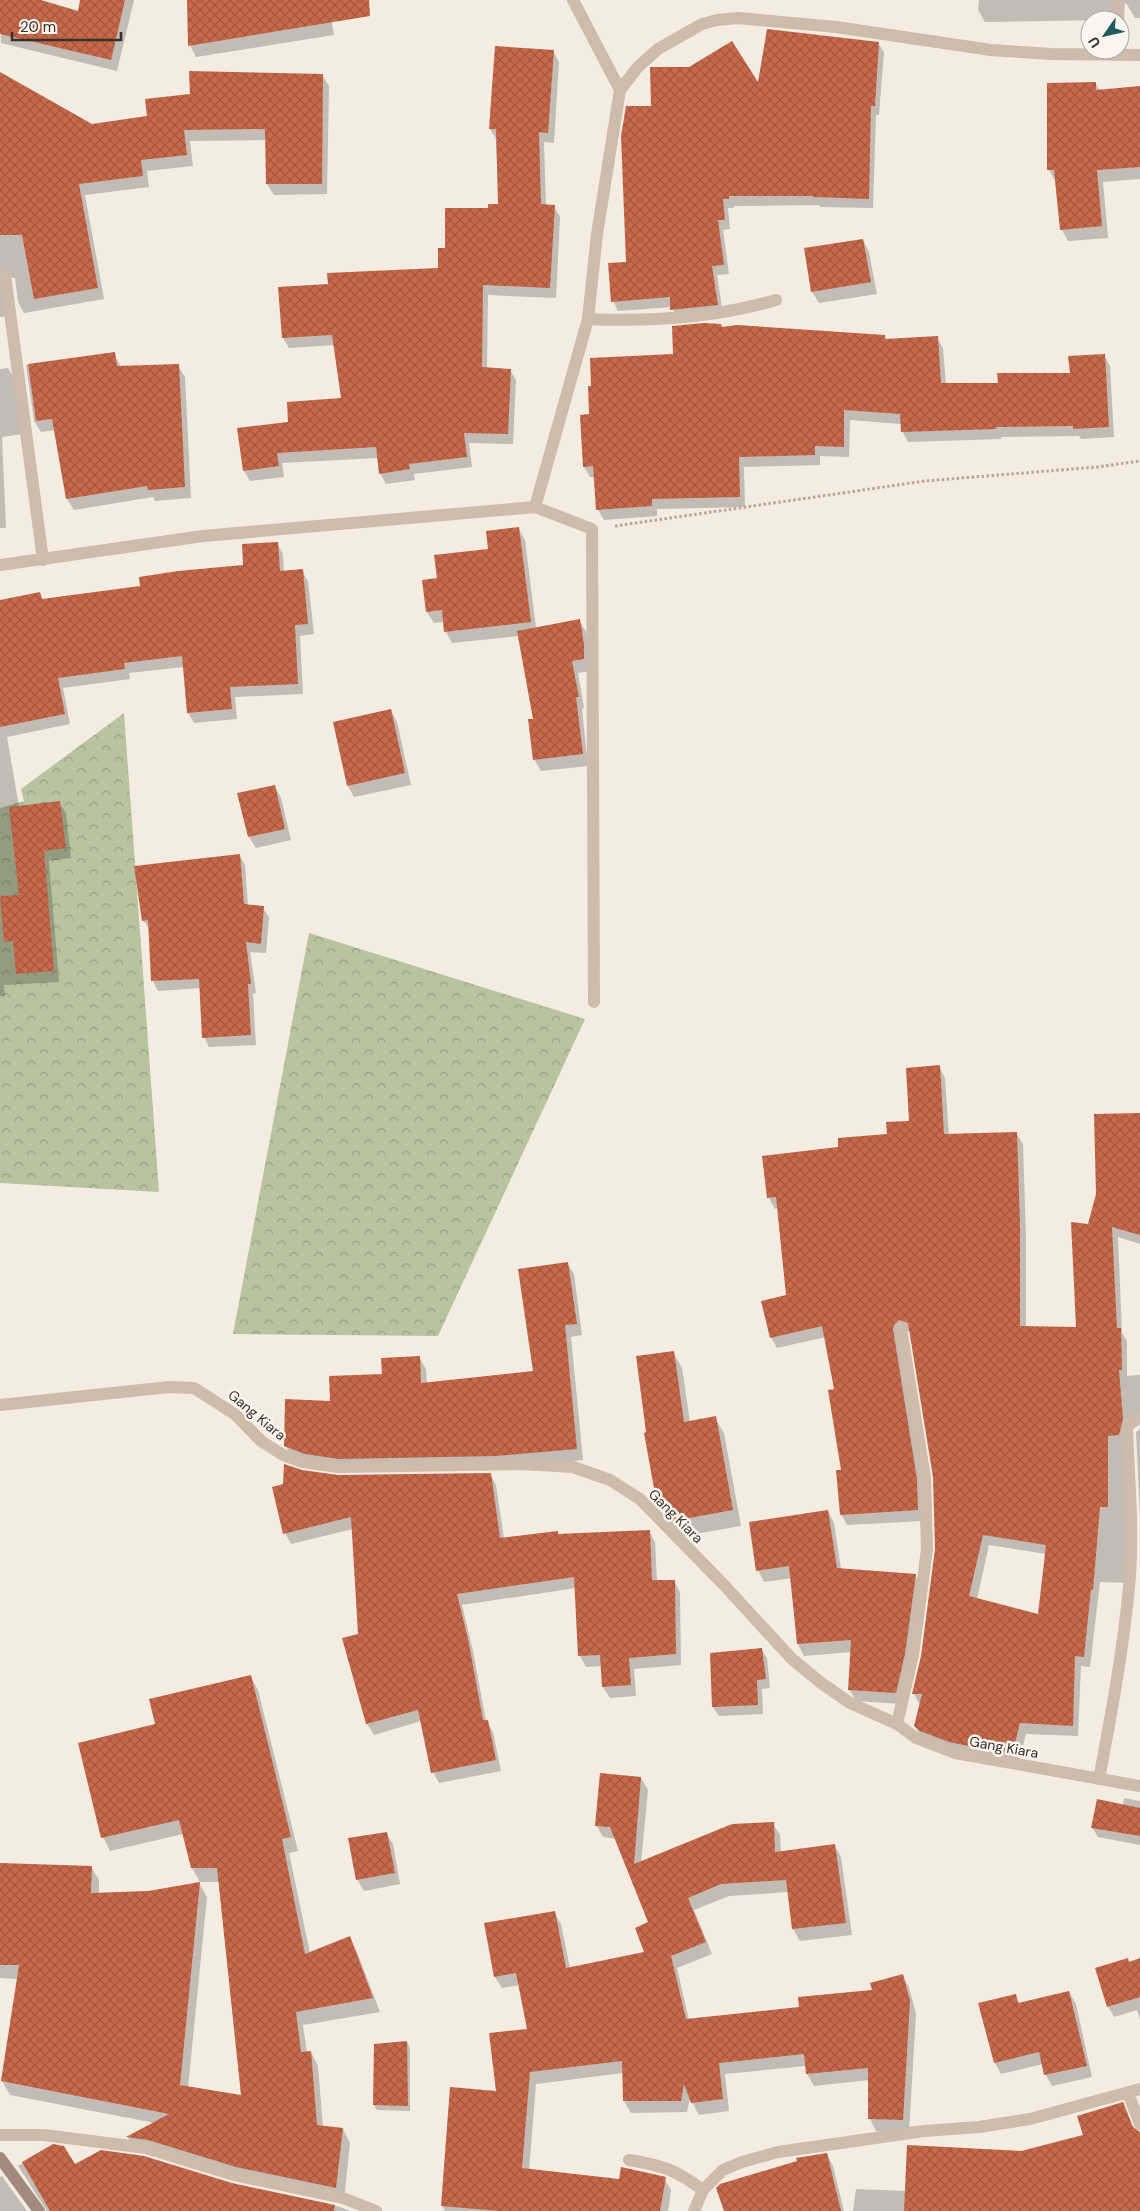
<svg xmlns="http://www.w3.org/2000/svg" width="1140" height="2211" viewBox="0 0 1140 2211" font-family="'DM Sans',sans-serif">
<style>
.forest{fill:url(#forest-crowns)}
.shadow{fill:#0003;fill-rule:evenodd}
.building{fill:url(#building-cross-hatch);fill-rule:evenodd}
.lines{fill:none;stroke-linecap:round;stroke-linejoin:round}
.path{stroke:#b9a596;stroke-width:3;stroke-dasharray:2.5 2.5;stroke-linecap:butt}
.minor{stroke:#cdbbac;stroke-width:12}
.secondary{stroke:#a18a7d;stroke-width:12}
.labels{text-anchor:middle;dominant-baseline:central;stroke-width:5;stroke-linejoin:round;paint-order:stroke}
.street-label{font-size:14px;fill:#3b302b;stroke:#fbf5ee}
</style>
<defs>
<pattern id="forest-crowns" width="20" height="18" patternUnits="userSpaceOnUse" patternTransform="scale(1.25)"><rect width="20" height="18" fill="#b8c4a0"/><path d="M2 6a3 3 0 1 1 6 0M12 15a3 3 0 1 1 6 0" fill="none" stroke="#97a083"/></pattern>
<pattern id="building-cross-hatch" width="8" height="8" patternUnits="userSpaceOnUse" patternTransform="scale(1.25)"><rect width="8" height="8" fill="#c8694b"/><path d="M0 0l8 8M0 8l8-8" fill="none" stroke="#a4573f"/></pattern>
</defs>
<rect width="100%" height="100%" fill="#f4ebe1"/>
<path class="forest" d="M124,713l35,479 -159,-9v-375l24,-7 -3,-12z
M309,933l276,86 -147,317 -205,-2z"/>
<path class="shadow" d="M3,0h34l42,13 3,-13h52l-17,71 -116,-28 -1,-32z
M188,0h140l6,35 -138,22 -6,-12z
M979,0h161v18h-5l-9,-15 -8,5 -1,9h-14v3l-118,2 -7,-12z
M878,43l6,9 -5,63h-3l-3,93 -53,-1 -1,-2 -85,1v2h-6l2,21 -7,1 6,44 -12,1 6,39 -46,5 -5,-12 -54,4 -5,-10 15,-38 25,-156 106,-21z
M553,51l6,11 -5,81 -10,-1 2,64h8l6,11 -4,81 -68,-3 -1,73 23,2 6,10 -3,64 -44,-1 3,24 -58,7 1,6 -29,4 -6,-11 -2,-15 -96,5 2,14 -34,4 -6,-10 45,-48 54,-24 -8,-54 -46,3 -6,-10 -4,-49 50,-4 110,-16 7,-20 44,-39 9,-4 -3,-67 -6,-10z
M0,73l92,52 56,-8 43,-22 131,-20 7,11 -2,108 -53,1 -7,-11v-44l-77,1 3,25 -46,5 2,16 -64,8 19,104 -80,14 -6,-11 -3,-24h-5l-4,38 -6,1z
M1096,84l4,7 40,-3v91l-37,3 5,56 -40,3 -6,-11 -7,-49 -6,-11z
M863,240l6,12 8,42 -58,9 -7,-11 -7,-42z
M722,329l163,7 2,5 50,-3 6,10 3,37 53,-1 72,-10 33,-19 6,11 4,71 -33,2 -2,-3 -78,1v2l-93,3 -6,-11 -1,-7 -51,-4 -1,37 -29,-1v9l-76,2 1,40 -88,2v7l-53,4 -6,-10 -3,-33h-5l-6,-10 6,-51 85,-61z
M114,354l7,13 57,-1 7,11 6,121 -36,3 -2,-4 -79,13 -7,-11 -11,-69 -15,2 -7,-11 -8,-56z
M8,368l7,11 7,55 -20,3 4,91h-6v-159z
M518,528l7,12 11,88 43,-8 7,12 4,25v14l-12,2 6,35 -2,1 6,57 -47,5 -7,-12v-39l-15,-84 -67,7 -6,-11 -2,-10 -10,1 -7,-11 11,-33 51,-29z
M277,543l6,11 1,18 18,-1 6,10 6,53 -14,2 3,58 -68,3 2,22 -43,4 -6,-10 -4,-46 -55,6 1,6 -67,9 7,36 -63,13 12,70 40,-5 7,11 5,45 -22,3 10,121 -55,3 1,11h-5v-394l40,-9 3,7 99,-13 103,-20z
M391,711l6,11 14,63 -57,12 -6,-11z
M275,786l6,12 10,42 -35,8 -7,-11 -10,-43z
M239,855l6,10 3,41 15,2 6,9 -3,36 -16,-1 6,41 -3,1 3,51 -47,2 -5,-10 -3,-49 -43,3 -5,-10 -3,-51 -7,-10z
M939,1067l6,11 4,58 67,-3 7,11 3,93v90l52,1 11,-102 51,-112v130l-22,-7 4,96 5,8v35l13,-1v49l-9,4 -3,155 -28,-1 -10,85 -9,-1 -3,70 -52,-2 -8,31 -97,-28 -6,-11 5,-21 -6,-11 8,-38 14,-107 -2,-72 -23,-146h-5l17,160v30l-76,4 -6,-11 2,-43 -7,-81 -10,-53 -49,11 -6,-11 16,-41 -9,-88 -3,1 -6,-11 70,-50 49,-12 23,-14zM989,1545l57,9 -7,62 -62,-17z
M567,1263l7,11 8,61 -11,2 12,123 -79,8 -158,2 -54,-12 -6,-12 45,-44 88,-45 7,12 1,15 107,-12z
M673,1352l9,16 8,54 25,-4 9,15 17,93 -58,10 -15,-15 -10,-16z
M1140,1429v88l-4,-85z
M301,1471l37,5 152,-2 6,11 8,54 53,-7 2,3 90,-4 6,11 2,39h17l6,11 1,73 -47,4 2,27 -26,2 -7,-11 -1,-21 -16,1 -6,-11 -4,-68 -114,17 11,46 13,70 7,11 8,39 -62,12 -6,-11 -12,-51 -47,14 -7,-11 -23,-85 15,-4 -6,-106 -62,15 -6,-11v-48z
M828,1511l6,12 7,46 74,6 6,12 -19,117 -46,-3 -7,-12 2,-37 -47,4 -6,-12 -6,-66 -28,4 -6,-12z
M761,1649l6,9 3,30 -8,1 1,25 -44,2 -6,-9z
M250,1676l8,14 40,161 -9,2 21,100 39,-15 8,14 23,60 -77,13 4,28 4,-1 7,14 5,61 20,2 7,14 -6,58 -209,-50 -7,-13 27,-15 -145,-28 -8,-14 16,-102 -18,-1v-113l91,2 8,13v14l49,-2 51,-9 8,14 -19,191 54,8 -23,-214h-19l-8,-14 -9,-34 -73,17 -7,-14 54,-112z
M641,1778l7,12 -7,73 132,-39 7,11 1,17 53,-7 7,12 11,78 -52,6 -7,-12 -5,-37 -59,4 -35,14 18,44 -35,14 12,52 112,-12 73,-17 28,-16 7,12 7,27 -7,117h-33l-6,-12 -1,-39 -55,6 -7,-12 -1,-8 -81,8 4,37 -30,4 -9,-17 -3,14 -56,1 -7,-12 -1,-28 -87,11 -7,86 91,10 44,-2 7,12 -3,21h-223l-3,-6 87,-175 -9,-45 -18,3 -7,-11 59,-65 7,12 9,44 76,-15 3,-30 -33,-84 -13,-2 -7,-12z
M1124,1798l16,3v44l-42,-8 -6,-10 31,-22z
M386,1833l7,11 7,40 -36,7 -7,-12z
M1140,1960v59l-3,-9 -23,7 -6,-11 21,-43z
M1069,1992l7,12 16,73 -40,9 -7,-12 -2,-10 -42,10 -6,-11 20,-68 5,9z
M407,2042l3,6v63l-33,-1 -3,-5z
M1122,2104l13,28 5,1v78h-287l3,-22 50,2 116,-39 63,-16z
M53,2146l21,20 157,18 109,23 10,4h-303l-29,-45z
M827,2154l6,12 11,45h-119z
M2,2176l25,35h-27v-34z"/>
<path class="building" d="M0,0h41l37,11 2,-11h45l-14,60 -111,-26z
M187,0h182l1,16 -182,30z
M767,29l112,13 -4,64h-4l-2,93 -56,-2v-1h-84v3h-6l2,21h-7l6,45 -12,1 6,39 -48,5v-13l-59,5 -3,-39 18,-1 -5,-126 5,-30h25l-1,-39h39l43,-26 26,41z
M495,46l59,4 -6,83 -9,-1 2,72 14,1 -5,83 -67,-3 -1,82 29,2 -3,65 -44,-1 3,24 -58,7 1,5 -31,5 -3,-27 -99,6 2,13 -36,5 -6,-43 51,-6 -1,-20 54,-4 -9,-63 -50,3 -4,-51 50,-3 -1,-11 111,-5v-20h7v-40h43v-4h10l-2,-75h-7z
M189,71l134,3 -1,110h-56l-1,-55 -81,1 3,25 -46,5 2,16 -64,8 19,104 -64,11 -12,-64h-22v-163l92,52 55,-8 -2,-17 45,-5z
M1096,82v8l44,-4v81l-43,3 5,56 -42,4 -6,-60h-7v-87z
M863,239l8,43 -60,10 -7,-44z
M704,323l17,1 1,3 15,-2 148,10v4l53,-3 3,47h57l-1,-10h73l-2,-17 37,-2 4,73 -36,2v-3l-77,1v2l-95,3 -1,-18 -56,-4v37l-29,-1v9l-76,2 1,40 -88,2v7l-56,4 -3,-44 -10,1 -3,-52 9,-1 -1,-28h3l-1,-28 83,-4 -1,-28z
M115,352l2,14 62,-2 6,123 -37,3 -1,-4 -81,13 -14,-80 -16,2 -8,-57z
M519,527l12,95 -87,10 -2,-22 -16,2 -4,-32 15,-2 -3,-23 54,-6 -2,-18z
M278,542l2,29 23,-2 5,55 -13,1 3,59 -68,3 2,22 -45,4 -5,-57 -58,7 1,6 -67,9 7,36 -65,13v-127l40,-8 2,7 98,-13 -1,-9 39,-6 65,-6 -1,-21z
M580,619l4,26v14l-12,2 7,36h-3l7,57 -50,6 -5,-41h5l-16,-88z
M391,709l14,64 -58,13 -14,-64z
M275,785l10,44 -37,8 -11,-44z
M60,801l6,47 -22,3 10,120 -38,3 -3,-33 -9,1 -4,-46 19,-1 -10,-88z
M240,854l4,50 20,2 -3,38 -15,-2 5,42h-3l3,51 -49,3 -3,-59 -48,2 -3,-61 -6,1 -8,-55z
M940,1065l4,69 73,-2 3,93v101l56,1 -5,-105 17,2 8,-30 -2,-80 46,-1v122l-28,-8 5,101h4l1,42h-3l4,49 -4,16 -11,1v71h-8l-7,83 -2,-1 -7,68 -9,-1 -2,70 -53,-3 -8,32 -63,-13 -29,-11 -6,-5 8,-32h-10l9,-38 14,-107 -2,-72 -25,-154 -9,-3 -5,5 -1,4 24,150 1,31 -78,5 -4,-45h5l-13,-80 6,-1 -12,-63 -52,12 -9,-37 25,-6 -10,-98 -9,1 -5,-42 76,-9v-9l49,-4 -1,-12 23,-1 -3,-53zM983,1535l63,10 -8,69 -69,-18z
M568,1262l9,62 -12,1 12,124 -81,7 -157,3 -34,-5 -21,-8 1,-47 45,2 -1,-25 53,-2 -1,-16 39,-2 1,27 112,-12 -15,-102z
M674,1351l10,71 32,-6 17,94 -60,11 -16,-16 -13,-72 2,-1 -10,-76z
M284,1464l18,6 36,5 153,-2 9,65 58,-7v3l92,-4 2,50h23l1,74 -47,4 2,27 -29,2 -2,-32 -22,1 -4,-79 -117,17 11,45 15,81h5l8,40 -65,13 -13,-63 -52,14 -24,-86 16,-4 -7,-117 -68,17 -11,-47 11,-3z
M828,1510l9,58 79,6 -11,80 -9,39 -48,-3 3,-50 -54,4 -8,-78 -33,5 -7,-49z
M762,1648l4,31 -9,1 1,25 -46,2 -2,-54z
M251,1675l40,162 -9,2 23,115 45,-18 23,62 -77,14 5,40 10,-1 6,74 26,3 -7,60 -100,-21 -88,-27 -22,-3 43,-23 -168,-33 18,-116h-19v-102l92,3 -1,27 57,-2 52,-9 -20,203 61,10 -24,-227h-26l-12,-48 -78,18 -23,-95 77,-19 -6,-25z
M600,1773l41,4 -7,87 98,-40 42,-2 1,30 60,-8 11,79 -54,6 -6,-49 -65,4 -33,14 18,44 -35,14 15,63 113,-12 -1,-10 74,-7 -2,-7 33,-9 7,27 -7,119 -35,-1v-51l-62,6 -2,-20 -85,9 4,36 -32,4 -7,-19 -3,17h-58l-1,-40 -92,11 -8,96 97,11 2,-12 41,9 4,1 -6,34h-161l-58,-5 9,-119 46,4 -7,-58 38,-4 -11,-56 -22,4 -10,-54 71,-12 11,57 78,-16 -9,-24 13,-6 -38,-95 -15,-1z
M1097,1799l43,9v28l-49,-8z
M387,1832l8,41 -39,7 -8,-42z
M1128,1958l1,4 11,-4v39l-33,10 -12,-39z
M1069,1991l18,75 -43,9 -5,-23 -45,11 -16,-60 38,-9 2,9z
M407,2041l1,65 -35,-1 1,-61z
M1123,2102l10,25 7,5v79h-236l3,-66 114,6 62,-16 -6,-19z
M53,2144l11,2 11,18 26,-14 43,6 88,27 103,22 -1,6h-284l-28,-49z
M827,2153l14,58h-117l-8,-23 4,-4 77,-23 -1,-3z"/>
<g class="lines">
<path class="path" d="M615,526l310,-45 172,-14 43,-6"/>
<path class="minor" d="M573,0l47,90
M1118,20l1,-20
M5,275l38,285
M588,319c64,3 126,-1 188,-19
M535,507l57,22 2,473
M0,565l203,-29 332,-29 53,-188 9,-85 23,-144 18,-23 20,-18 44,-25 15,-4 21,-2 98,9 155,23 60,4 89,1
M0,1405l169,-18 25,1 42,27 25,26 22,14 20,7 35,5 183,-3 52,3 37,13 30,19 84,86 68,74 28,23 30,21 47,21 19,14 39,15 185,33
M897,1724l16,-69 14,-106 -2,-71 -24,-150
M1099,1779c12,-63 24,-128 30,-192 5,-52 0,-105 -2,-157l2,-6 11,-6
M1128,2093l12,31
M0,2135h44l102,13 88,27 109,23 33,13
M629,2160c33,5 47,10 74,30
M694,2211l9,-21 20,-20 19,-8 36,-10 146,-21 55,-4 51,-8 110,-30"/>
<path class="secondary" d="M0,2158l39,53"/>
</g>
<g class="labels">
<g class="street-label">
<text transform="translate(257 1415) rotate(40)">Gang Kiara</text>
<text transform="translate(676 1516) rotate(45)">Gang Kiara</text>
<text transform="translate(1004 1747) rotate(10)">Gang Kiara</text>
</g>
</g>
<g transform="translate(1105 35) rotate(236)"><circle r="24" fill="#fbf5ee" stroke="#aea6a0"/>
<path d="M0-4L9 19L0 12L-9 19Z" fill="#1f5a5e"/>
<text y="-8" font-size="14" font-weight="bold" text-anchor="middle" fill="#3b302b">U</text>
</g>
<path d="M12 32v8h109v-8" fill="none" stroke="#3b302b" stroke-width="2.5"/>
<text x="20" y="32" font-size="15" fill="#3b302b" stroke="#fbf5ee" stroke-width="4" paint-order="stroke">20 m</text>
</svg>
